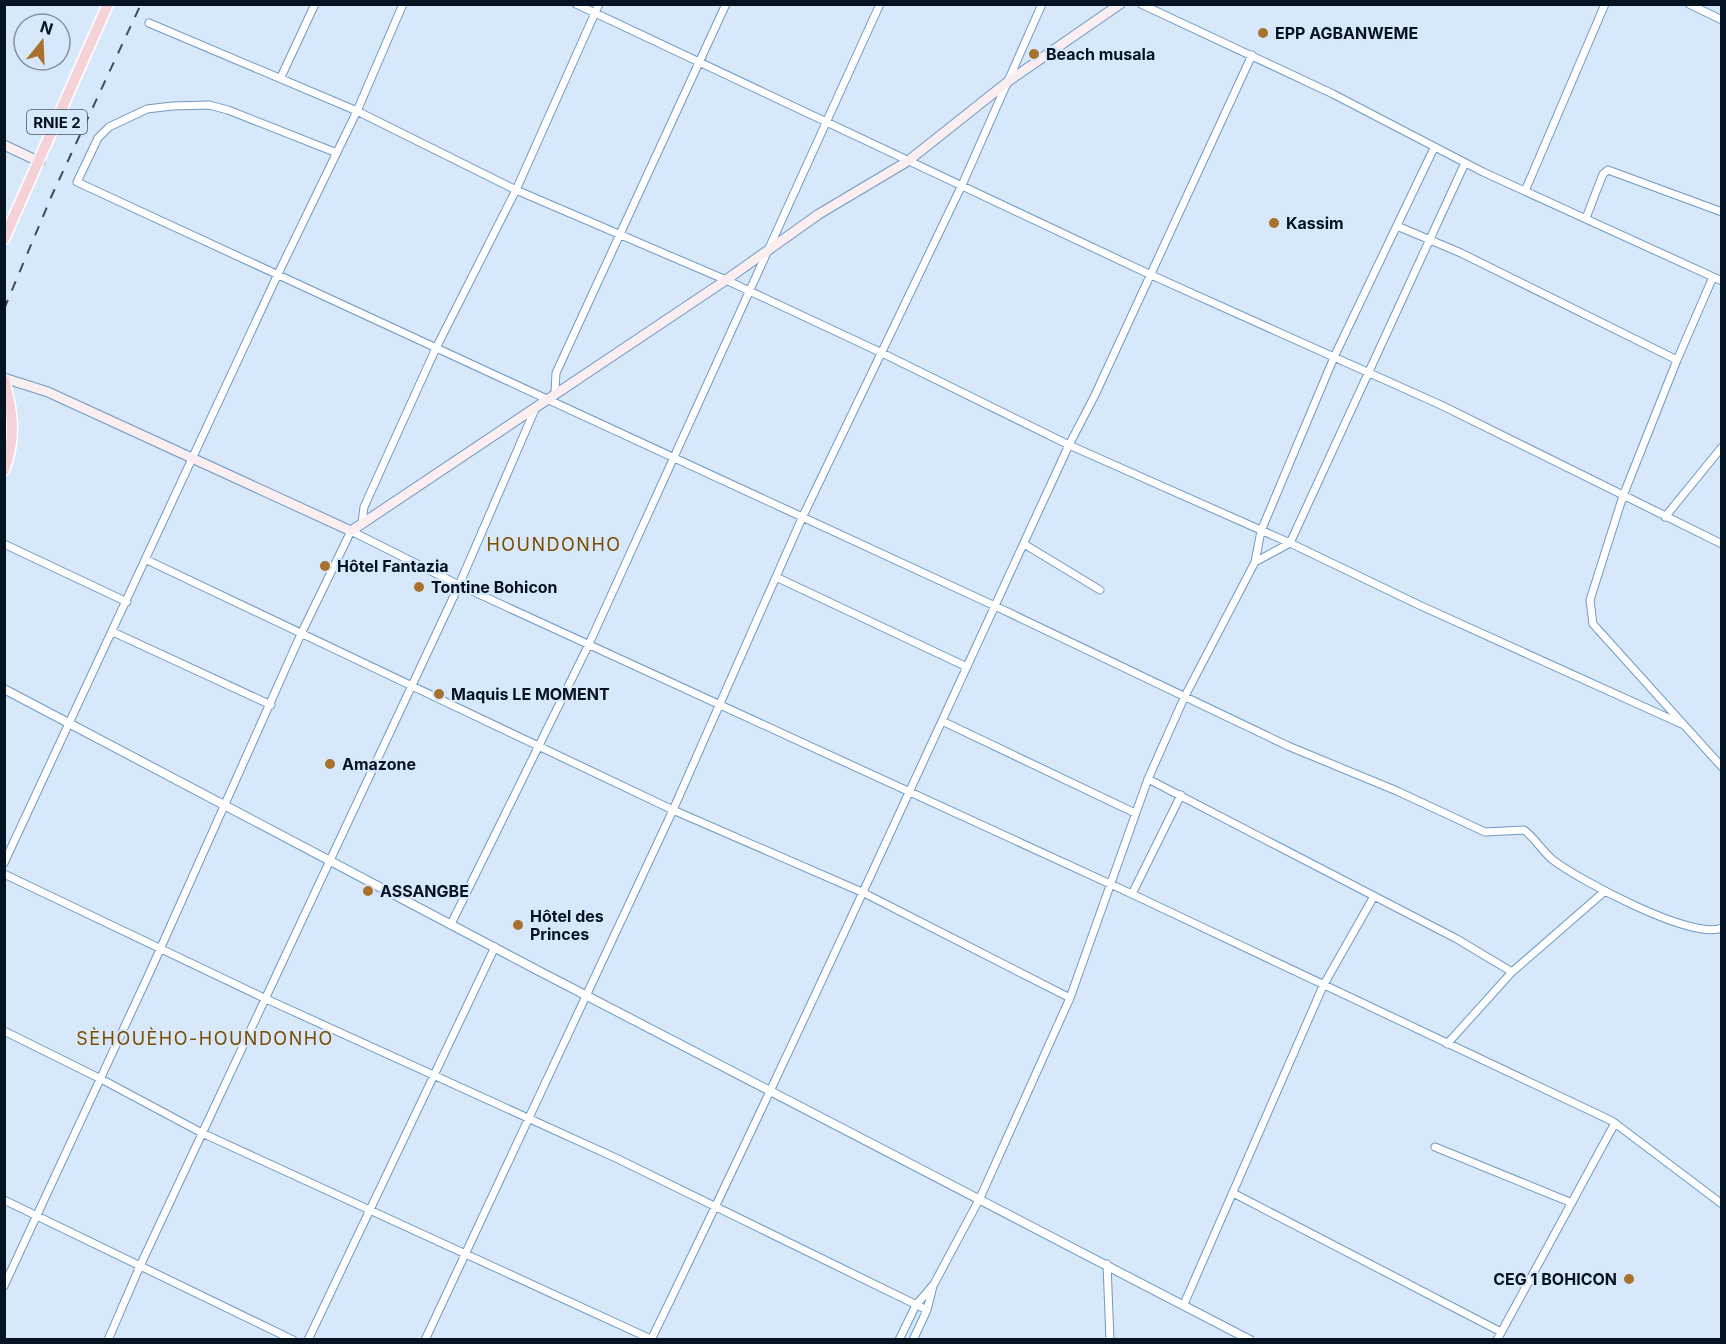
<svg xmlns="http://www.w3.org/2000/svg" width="1726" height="1344" viewBox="0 0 1726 1344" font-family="Inter,sans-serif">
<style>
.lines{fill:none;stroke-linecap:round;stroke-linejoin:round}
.minor-casing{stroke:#7099c3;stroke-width:9}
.tertiary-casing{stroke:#7099c3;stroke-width:10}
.secondary-casing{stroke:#7099c3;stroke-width:11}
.trunk-casing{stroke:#fff;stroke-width:13}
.minor{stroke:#fff;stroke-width:7}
.tertiary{stroke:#fff;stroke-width:8}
.secondary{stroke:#fbeef0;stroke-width:9}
.trunk{stroke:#f4d2d7;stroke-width:10}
.rail{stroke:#3e4d5d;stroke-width:2;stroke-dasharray:10 10;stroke-linecap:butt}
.poi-dot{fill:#a8722d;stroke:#d7e8fa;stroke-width:2}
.labels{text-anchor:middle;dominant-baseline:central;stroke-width:4.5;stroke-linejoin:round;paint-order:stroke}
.shield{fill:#d7e8fa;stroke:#435363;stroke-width:1.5}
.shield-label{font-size:15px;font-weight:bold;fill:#041322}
.poi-label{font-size:16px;font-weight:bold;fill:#041322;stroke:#d7e8fa;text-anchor:start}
.neighbourhood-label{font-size:18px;letter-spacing:1.5px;fill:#7b4c00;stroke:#d7e8fa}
</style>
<rect width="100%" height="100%" fill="#d7e8fa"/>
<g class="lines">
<g class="minor-casing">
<path id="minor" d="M576,4l573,270 294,132 279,138
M1141,4l192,90 150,78 239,109
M1689,4l33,16
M149,23l208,88 159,79 210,90 156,73 187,92 221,98 129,62 265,120
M281,77l34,-73
M337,153l-109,-43 -19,-5 -37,1 -25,3 -38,18 -11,11 -21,44 918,424 293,140 109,45 88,41 39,-2c11,8 18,21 29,30 26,20 140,81 169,68
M1525,191l80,-187
M1586,218l17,-44 5,-4 114,42
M1397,226l64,27 216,107 -54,136 -33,104 3,24 129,143
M1677,360l36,-83
M555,392l1,-19 170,-369
M1665,517l57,-70
M362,523l2,-16 72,-159 80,-158 83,-186
M4,544l123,58
M1024,544l76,46
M147,560l526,250 191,83 206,105
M1255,562l35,-19 175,-380
M776,577l191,90
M113,632l158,73
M942,721l193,92
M1148,779l309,160 55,33
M4,863l273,-587 80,-165 46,-107
M4,874l260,124 354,161 309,151
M1132,894l49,-99
M451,924l138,-280 291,-640
M4,1031l97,48 101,54 451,207
M1447,1044l65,-72 93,-81
M1435,1147l137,56
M1233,1193l268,139
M4,1200l289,140
M1107,1264l3,76
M4,1286l145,-312 152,-340 50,-103 108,54 673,309 480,227 110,83
M1184,1304l139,-318 50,-88
M108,1340l32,-74 319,-681 77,-178
M308,1340l187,-393
M425,1340l248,-530 129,-292 160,-333 80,-181
M651,1340c144,-296 280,-596 418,-895l26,-50 157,-340
M899,1340l17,-35 18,-21 46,-86 90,-200 78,-219 36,-81 71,-136 6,-31 74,-176 99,-207
M913,1340l14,-30 6,-24
M1497,1340l118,-217"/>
</g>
<g class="tertiary-casing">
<path id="tertiary" d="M4,689l533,281 713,370"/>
</g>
<g class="secondary-casing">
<path id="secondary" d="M4,145l36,17
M4,378l44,14 303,139 375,-251 93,-66 89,-53 102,-81 110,-76"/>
</g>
<g class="trunk-casing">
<path id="trunk" d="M4,239l104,-235
M4,381c9,31 12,58 0,89"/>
</g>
<use href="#minor" class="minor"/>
<use href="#tertiary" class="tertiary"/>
<use href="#secondary" class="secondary"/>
<use href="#trunk" class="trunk"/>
<path class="rail" d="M4,309l48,-114 89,-191"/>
</g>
<g class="poi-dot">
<circle cx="1263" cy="33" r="6"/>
<circle cx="1034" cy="54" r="6"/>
<circle cx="1274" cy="223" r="6"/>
<circle cx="325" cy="566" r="6"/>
<circle cx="419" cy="587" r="6"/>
<circle cx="439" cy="694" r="6"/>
<circle cx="330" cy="764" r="6"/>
<circle cx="368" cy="891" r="6"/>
<circle cx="518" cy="925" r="6"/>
<circle cx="1629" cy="1279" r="6"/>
</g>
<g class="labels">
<rect class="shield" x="27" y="110" width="60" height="24" rx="4.5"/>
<g class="shield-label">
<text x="57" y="122">RNIE 2</text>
</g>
<g class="poi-label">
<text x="1275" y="33">EPP AGBANWEME</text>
<text x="1046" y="54">Beach musala</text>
<text x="1286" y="223">Kassim</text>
<text x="337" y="566">Hôtel Fantazia</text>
<text x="431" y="587">Tontine Bohicon</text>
<text x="451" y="694">Maquis LE MOMENT</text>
<text x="342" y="764">Amazone</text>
<text x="380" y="891">ASSANGBE</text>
<text x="530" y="916">Hôtel des<tspan x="530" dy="18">Princes</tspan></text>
<text x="1617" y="1279" text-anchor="end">CEG 1 BOHICON</text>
</g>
<g class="neighbourhood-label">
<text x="554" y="544">HOUNDONHO</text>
<text x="205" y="1038">SÈHOUÈHO-HOUNDONHO</text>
</g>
</g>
<rect width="1726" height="1344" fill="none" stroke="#041322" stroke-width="12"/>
<g transform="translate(42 42) rotate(18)"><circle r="28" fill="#d7e8fa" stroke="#8393a4" stroke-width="1.5"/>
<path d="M0-4.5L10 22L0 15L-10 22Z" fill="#a8722d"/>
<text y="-9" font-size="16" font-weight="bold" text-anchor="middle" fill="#041322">N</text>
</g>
</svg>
